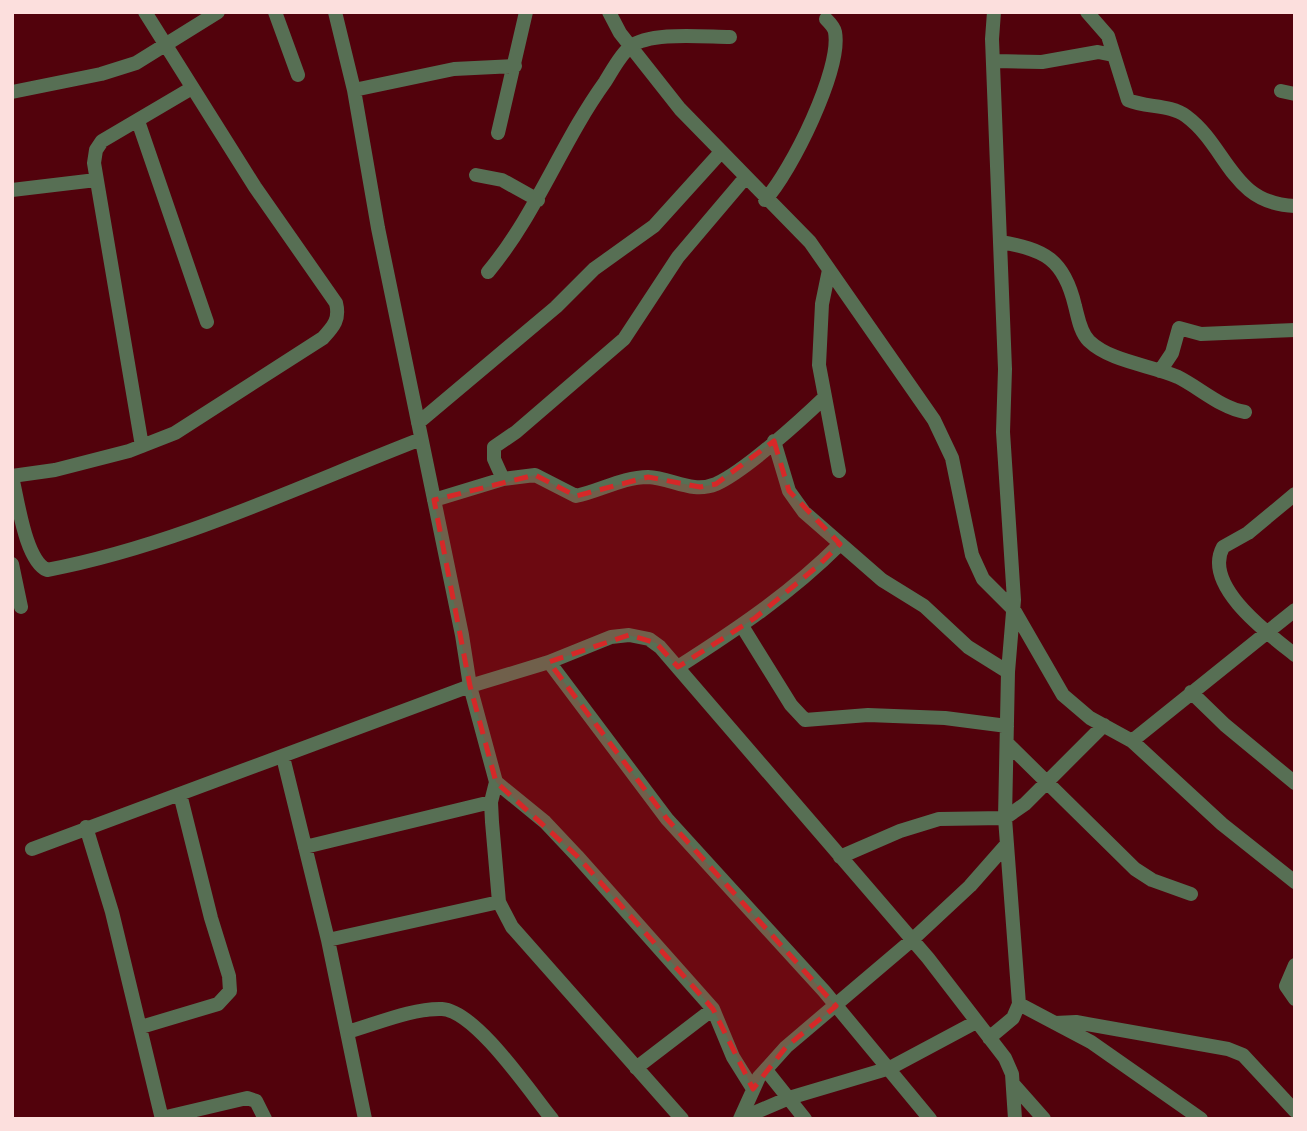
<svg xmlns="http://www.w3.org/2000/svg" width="1307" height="1131" viewBox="0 0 1307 1131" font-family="'Source Sans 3',sans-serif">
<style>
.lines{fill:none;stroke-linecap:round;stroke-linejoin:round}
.minor{stroke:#576f54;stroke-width:14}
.marked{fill:#d62828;fill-opacity:0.2;stroke:#d62828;stroke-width:5;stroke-dasharray:14 9;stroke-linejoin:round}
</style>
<rect width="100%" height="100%" fill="#52020c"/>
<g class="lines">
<path class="minor" d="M275,12l23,63
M335,12l19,78 24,138 84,407 8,51 26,96 -5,20 1,20 7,80 13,25 170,192
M609,12l11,21 60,76 130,133 124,178 18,38 20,97 11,24 31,31 49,85 27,23 42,23 90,83 73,58
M1087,12l21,24 20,64c18,8 42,4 58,16 42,31 45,88 109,90
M995,61l47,1 56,-10 15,3
M354,90l100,-21 61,-3
M1281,91l14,3
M12,92l89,-18 35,-11 82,-51
M138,121l69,201
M498,133l28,-121
M476,175l26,5 36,20
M12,190l84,-10
M765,200c26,-28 77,-131 70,-168 -1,-5 -5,-9 -9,-13
M1000,242c44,7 64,17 75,64 3,11 5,26 14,35 22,21 62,24 89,36 22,11 43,31 67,35
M829,270l-7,34 -3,61 20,106
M488,272c49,-59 73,-129 117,-190 7,-11 15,-27 25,-35 20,-16 75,-10 100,-10
M1160,371l12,-18 7,-25 22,6 94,-4
M418,423l138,-116 38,-38 60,-43 67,-74
M774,441l15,50 15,21 78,68 42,26 44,41 40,25
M142,446l-48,-283 2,-13 6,-9 90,-53
M12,476l43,-6 74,-19 46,-18 148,-95c11,-12 17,-19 13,-35l-81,-116 -110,-175
M12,477c6,23 13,83 35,93 131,-25 250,-83 374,-131
M503,479l-9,-20v-12l22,-15 108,-93 54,-82 67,-79
M1295,494l-47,39 -25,14c-21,39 47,88 72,108
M434,500l69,-21 32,-4 41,21c24,-5 47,-19 72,-19 24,1 44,17 68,7 29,-13 85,-64 109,-87
M12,564l9,43
M742,626l49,79 14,15 63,-5 77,3 62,8
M549,662l118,157 157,172 106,128
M678,667c58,-37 113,-74 162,-123
M1191,692l34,33 70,58
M1132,741l163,-131
M1007,743l128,126 17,11 39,14
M283,757l45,183 37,179
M496,782l49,40 32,34 136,153 20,48 20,32
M86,827l26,85 50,207
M305,847l186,-45
M32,849l438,-163 79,-24 62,-25 18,-2 20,4 11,8 268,311 77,100 7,16 3,45
M840,857l60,-26 39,-12 66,-1 20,-14 79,-79
M328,940l171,-38
M1295,965l-9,21 9,13
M1019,1004l72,38 110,77
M1055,1023l21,-1 152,27 15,6 52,56
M141,1027l77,-23 12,-13 -1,-15 -18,-58 -31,-124
M347,1032c29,-8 65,-24 95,-23 34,2 88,83 110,110
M989,1038l24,-20 6,-14 -14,-186 3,-146 6,-72 -11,-168 2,-63 -13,-330 2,-27
M636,1068l77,-59
M766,1070l39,49
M1013,1084l31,35
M162,1118l85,-20 9,3 9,18
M740,1119l19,-42 27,-30 126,-107 58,-54 37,-42
M740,1119l49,-21 101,-30 86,-46"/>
</g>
<path class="marked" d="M774,441l15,50 51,53 -21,21 -64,53 -77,49 -22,-24 -27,-8 -80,27 118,157 169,187 -50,41 -33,42 -40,-80 -136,-153 -81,-74 -26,-96 -36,-186 101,-25 41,21 72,-19 52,10 16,-3z"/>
<rect width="1307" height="1131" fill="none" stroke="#fcdfdd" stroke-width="28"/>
</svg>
